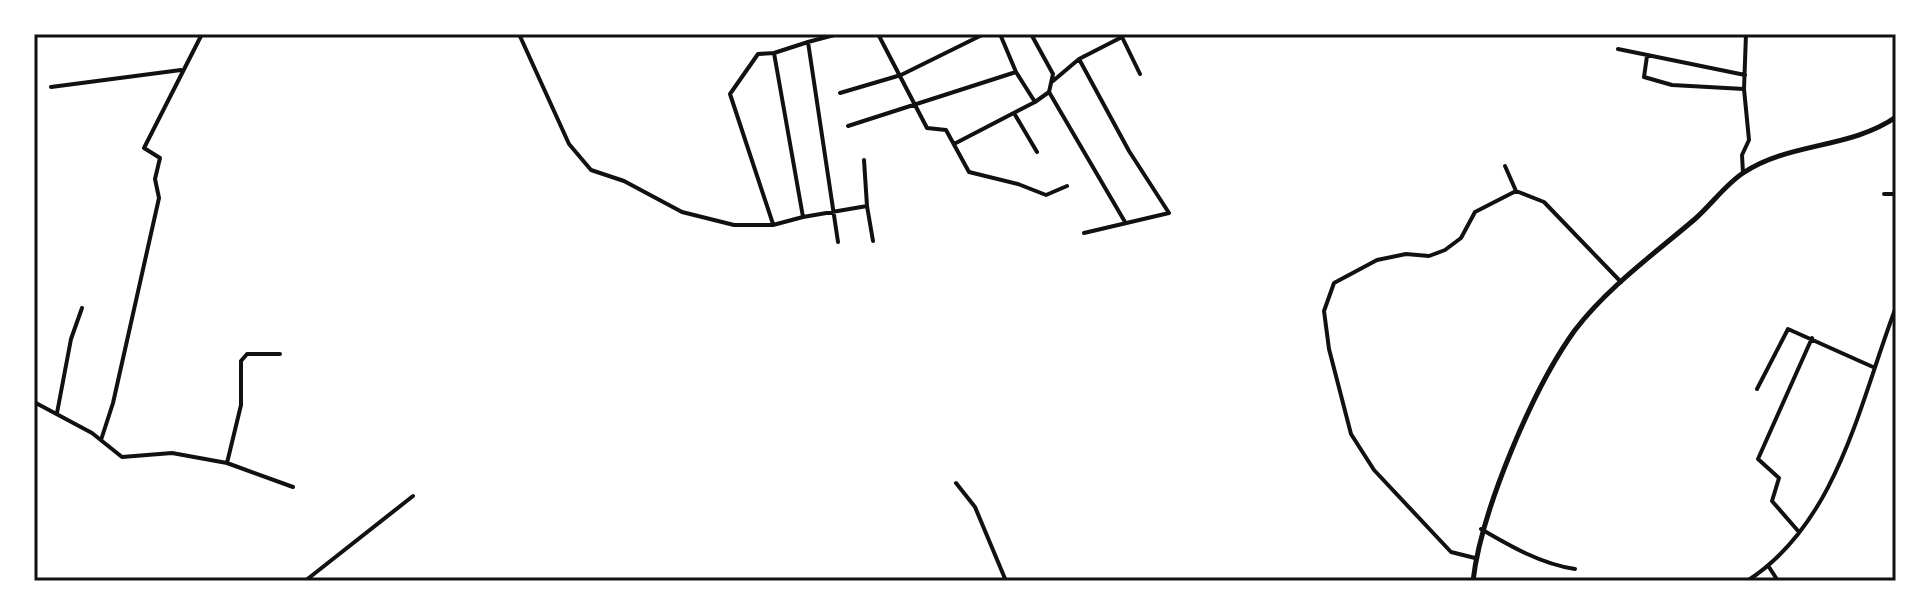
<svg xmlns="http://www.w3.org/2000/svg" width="1930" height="615" viewBox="0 0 1930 615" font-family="'IBM Plex Sans',sans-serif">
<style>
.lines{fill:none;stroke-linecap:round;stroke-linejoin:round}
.minor{stroke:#111;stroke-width:4}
.secondary{stroke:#111;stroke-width:5}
.neatline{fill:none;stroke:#111;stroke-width:3}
</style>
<rect width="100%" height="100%" fill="#fff"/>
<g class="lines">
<path class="minor" d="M519,34l50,110 22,26 33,11 58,31 52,13h39l30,-8
M838,34l-30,8 30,200
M878,34l49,94 19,2 23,42 49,12 28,11 21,-9
M1000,34l16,38 19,30 14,-10 76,130
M1031,34l22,40 -4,18
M1122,37l18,37
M808,42l-34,11 29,164 64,-11 -3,-46
M1618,49l127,26
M1647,56l-3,21 28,8 72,4
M1053,81l26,-22
M51,87l130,-17
M840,93l61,-18 83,-41
M1014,113l23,39
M848,126l168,-54
M954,144l81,-42
M1505,166l11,25 28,11 77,80
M1743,173l-1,-18 7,-15 -5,-51 2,-55
M1884,194h12
M867,206l6,35
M773,224l-43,-130 28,-40 16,-1
M1084,233l85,-20 -40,-62 -50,-92 43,-22 -2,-3
M34,268l1,-9
M1757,389l31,-60 85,38
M34,402l58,31 30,24 50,-4 55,10 66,24
M57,413l14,-74 11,-31
M101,440l12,-37 46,-205 -4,-19 5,-21 -16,-10 58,-114
M227,463l14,-58v-44l6,-7h33
M956,483l19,24 31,74
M1481,529c29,17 60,35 94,40
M1799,532l-27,-31 7,-23 -21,-19 54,-121
M1475,558l-24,-6 -77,-82 -23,-36 -22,-85 -5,-38 10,-28 43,-23 29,-6 23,2 16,-6 16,-12 14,-26 41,-21
M1769,567l9,14
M305,581l108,-85
M1747,581c91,-58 113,-180 149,-274"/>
<path class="secondary" d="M1473,581c8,-70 60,-193 102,-251 33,-43 79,-76 120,-111 16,-14 30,-34 48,-46 46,-31 107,-24 153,-56"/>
</g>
<rect width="1930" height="615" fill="none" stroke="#ffffff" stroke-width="72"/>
<rect x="36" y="36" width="1858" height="543" class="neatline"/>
</svg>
